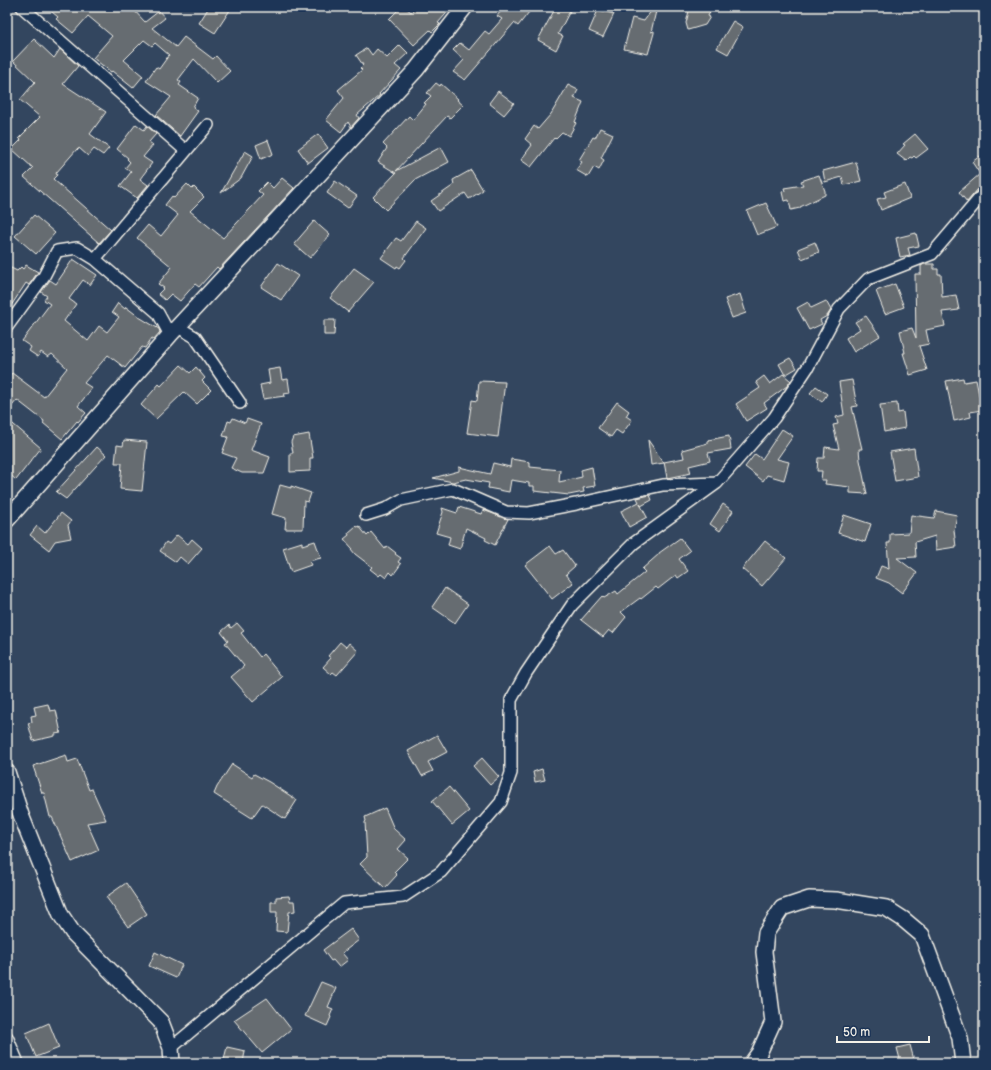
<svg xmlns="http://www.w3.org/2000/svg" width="991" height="1070" viewBox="0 0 991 1070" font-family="'Balsamiq Sans',sans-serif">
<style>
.building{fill:#666c71;stroke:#f4f1e8}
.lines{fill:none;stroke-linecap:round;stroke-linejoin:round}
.street-casing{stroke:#f4f1e8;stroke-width:14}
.secondary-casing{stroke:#f4f1e8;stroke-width:18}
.street{stroke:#1d3557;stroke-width:11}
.secondary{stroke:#1d3557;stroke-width:15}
</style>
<rect width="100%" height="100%" fill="#33465f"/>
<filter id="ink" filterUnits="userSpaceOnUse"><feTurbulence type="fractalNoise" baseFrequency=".025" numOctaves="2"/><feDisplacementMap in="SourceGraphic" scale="8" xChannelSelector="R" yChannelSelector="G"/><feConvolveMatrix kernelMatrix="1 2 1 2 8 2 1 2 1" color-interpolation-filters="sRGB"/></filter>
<g filter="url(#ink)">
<path class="building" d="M46,7h85l14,15 14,-11 6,7 -13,10 24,19 8,-10 29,22 3,-3 14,15 -13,12 -23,-24 -16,21 3,2 -2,3 19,13 -5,9 5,4 -18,25 -24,-21 15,-18 -25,-16 10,-14 3,2 10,-14 -14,-12 -3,3 -8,-6 -20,20 19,16 -10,12 -21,-17 -1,1 -18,-14 19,-22 -24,-20 -15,17 -17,-14 2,-2z
M209,7h23l-17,26 -16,-10z
M401,7h4l6,5 5,-5h36l-14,16 2,1 -8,8 -2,-2 -16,15 -25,-26z
M504,7h29l-15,19 -4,-3 -49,57 -12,-8 11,-12 -11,-10 7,-7 9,7 16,-19 4,3 13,-15 -5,-3z
M556,7h16l-14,27 5,2 -7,14 -18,-10z
M654,7h3l-6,25 3,-1v2l-6,21 -24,-5 8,-31 12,3z
M690,7h22l-4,9 2,1 -5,8 -17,5 -2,-7z
M598,10l16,4 -11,23 -14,-6z
M733,21l10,6 -15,27 -11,-6z
M34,39l20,19 6,-9 18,17 -15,18 43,28 -16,22 19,14 -6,7 -9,-6 -6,7 -9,-8 -1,2 -1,-1 -21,24 1,2 -4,4 58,51 -12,13 -75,-66 9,-9 -21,-19 9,-9 -2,-2 21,-21 -20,-17 15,-18 -22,-21z
M400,45l8,8 -13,12 6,5 -22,24 1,1 -23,20 2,3 -8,9 -3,-5 -7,10 -15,-12 18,-22 -6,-8 24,-20 -2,-2 3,-3 -7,-10 11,-7 5,7 5,-6 10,9z
M436,83l4,3 1,-2 17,15 -1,1 6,5 -13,13 -3,-2 -51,55 45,-24 8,15 -34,18 -29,30 -13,-13 23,-24 -18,-11 9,-14 -4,-4 26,-28 4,4 13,-16 -2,-1 7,-7 -4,-3z
M568,85l10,5 -4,8 9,4 -8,20 1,1 -7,13 -7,-4 -7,7 -1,-1 -23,29 -10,-7 11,-15 -7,-6 9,-13 4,3 13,-15z
M498,91l16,12 -10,12 -15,-12z
M136,124l8,6 3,-4 9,8 -7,8 4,3 -10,12 9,6 -12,16 8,6 -11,13 -17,-12 11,-14 -6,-4 5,-6 -3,-3 1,-1 -11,-9z
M600,128l13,6 -12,24 3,2 -5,10 -5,-3 -6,10 -12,-7 6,-8 -3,-2 14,-23 2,1z
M318,134l10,14 -20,15 -10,-14z
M915,134l13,15 -12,9 -2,-2 -2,2 -2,-1 -4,4 -9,-7 8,-9 -2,-1z
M268,140l5,14 -12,5 -5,-14z
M245,151l8,5 -12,22 -20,15z
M984,153v29l-17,20 -8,-10 21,-18 -8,-12z
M856,162l5,19 -17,4 -2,-8 -17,5 -2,-11z
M471,170l12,20 -14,9 -4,-6 -27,18 -7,-10 23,-16 -1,-5z
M819,175l6,16v4l-25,12v1l-9,2 -2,-10 -5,1 -2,-9 3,-1 -1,-3 19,-3 -2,-4z
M282,178l12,10 -75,81 -2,-2 -18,20 -4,-3 -15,17 -9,-7 -6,6 -7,-6 6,-6 -6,-4 14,-17 -35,-29 11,-13 13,11 17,-21 -13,-10 7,-9 2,2 13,-14 5,5 2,-2 10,10 -14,14 33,27 40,-43 -5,-4 9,-9 6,6z
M335,181l22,15 -9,12 -21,-15z
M905,184l5,14 -29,12 -4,-11 9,-2 -2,-5z
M766,203l11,24 -20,8 -10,-24z
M34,215l21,18 -19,21 -21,-18z
M314,221l16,14 -20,23 -16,-14z
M416,221l10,7 -22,30 2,2 -6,8 -3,-2 -1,2 -15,-10 15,-20 5,3z
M916,233l3,13 -11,2 2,7 -10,2 -4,-19z
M815,242l4,10 -17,7 -4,-10z
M73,259l24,16 -7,10 -7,-5 -14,19 7,5 -12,17 24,20 11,-15 8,6 12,-15 -7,-5 6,-9 7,6 1,-2 13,10 20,12 1,3 -6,7 -2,-1 -7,10 -3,-1 -17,21 -17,-13 -24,28 8,5 -14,18 8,7 -8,9 -1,-1 -15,18 -19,-16 1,-2 -27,-21 -10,12v-33l5,-6 32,24 23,-29 -15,-14 -4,3 -7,-5 -3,5 -9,-6 2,-4 -9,-6 28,-37 -6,-4 3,-4 -6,-4 9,-12 6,4z
M278,263l20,13 -17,24 -20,-13z
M924,264h10v5h4v5h3l1,23 14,-2 3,15 -17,2 3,14 -19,4 3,14 -10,2 8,24 -17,5 -7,-22h2l-5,-22 12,-3 4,10 -1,-64h6v-8z
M26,265l12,7 -9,13 -3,-2 -19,29v-46l10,5 4,-4 2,2z
M354,268l20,14 -26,30 -18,-14z
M895,284l9,23 -19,7 -9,-23z
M740,294l6,19 -14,5 -7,-19z
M826,301l5,9 -4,6 -7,4 2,4 -13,6 -12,-22 11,-6 3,6z
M866,316l14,20 -26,16 -8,-14 14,-9 -5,-7z
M324,320h11l-1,15h-10z
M790,358l7,10 -12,7 -6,-11z
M181,365l9,8 6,-6 9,11 -3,3 9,9 -14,14 -13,-12 -28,27 -15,-14 18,-21 2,2z
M280,368l2,12 6,-1 2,14 -6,1 1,2 -22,3 -3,-14 10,-2 -2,-13z
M783,374l8,7 -4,5 -23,17 3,5 -21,13 -10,-17 24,-16 -4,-6 8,-6 6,8z
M963,378l1,4 12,-2 6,30 -12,2 1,5 -17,4 -8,-40z
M852,380l5,26 -5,1 10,42h-3l1,11 7,34 -17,-1v-6l-25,-3 1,-4h-5l1,-9h-5l1,-13h6l1,-11 14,2 -6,-24 5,-1 -2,-7 8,-2 -5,-33z
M479,381l26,1 -7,55 -31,-4 5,-33 5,1z
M816,386l11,8 -5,8 -12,-9z
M617,402l12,9 -3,5 6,4 -10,14 -6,-4 -5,7 -13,-9z
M897,403l1,10 5,-1 2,16 -21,4 -4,-27z
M233,418l12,5 2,-4 14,5 -10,26 19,7 -6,16h-22l-11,-5 5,-10 -14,-5 6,-16 -5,-1 5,-15 3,1z
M7,419l34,29 -25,32 -9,-8z
M782,429l11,7 -16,23 12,3 -5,18 -17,-5 -4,6 -18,-14 10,-13 7,5z
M309,434l4,24h-3v13l-20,1v-19h3l-2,-11 2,-5z
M729,436l2,13 -23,4 2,8 -21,5 2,7 -24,5 -3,-16 20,-4 -2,-8 26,-7v-3z
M124,440l23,2 -5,49 -22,-2 2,-26h-7l2,-18 6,1z
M648,440l16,23 -13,2z
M97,447l9,8 -40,44 -10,-7z
M914,448l4,29 -23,4 -5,-29z
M511,459l19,3v5l30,3 -1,12 23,-5 -1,-7 11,-3 3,19 -12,2 1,4 -15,3 -35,-4v-5h-5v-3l-18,-3 -2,12 -21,-4 1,-5 -23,-4 -13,3 -20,-4 26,-7v-4l31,7 3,-11 17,4z
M280,485l11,3v-2l20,7 -3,9 -4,-1 -1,28h-18l1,-11 -14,-4z
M650,495l2,5 -11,6 -1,-2 7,13 -18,10 -8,-16 18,-9 -2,-4z
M723,504l10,7 -13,20 -10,-7z
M459,507l22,7 2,-4 25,9 -13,26 -10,-5 1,-2 -20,-10 -6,21 -12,-4 2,-8 -14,-4 7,-21 -1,-4 15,5z
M936,511l21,4 -3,15 2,17 -20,3 -1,-14 -20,6 1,15 -19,1 20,15 -15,20 -13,-10 -13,-5 5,-12 8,3 -2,-26h3v-9l19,-1 2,-18 23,3z
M61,513l10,8 -3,4 3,13 -16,3 -6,9 -19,-15 7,-9 8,7z
M844,515l27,9 -6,18 -27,-9z
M356,526l1,1 2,-1 8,10 4,-4 14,17 2,-3 9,7 -1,1 6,4 -3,4 3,2 -8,11 -3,-3 -4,6 -5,-4 -2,2 -9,-7 2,-2 -17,-13 -4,-5 1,-1 -8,-9 5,-4 -1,-2z
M177,535l11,9 4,-5 10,9 -14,16 -8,-7 -4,5 -16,-11 6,-9 3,2z
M680,538l10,13 -11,8 9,12 -10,7 -2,-3 -18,14 -2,-2 -15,12 -1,-1 -19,14 5,5 -13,16 -4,-3 -6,7 -22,-17 21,-24 2,2 12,-7 2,3 27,-22 -3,-3 17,-15v-1z
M315,541l6,17 -12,3 2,4 -20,7 -8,-24 19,-6v3z
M765,541l21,17 -24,28 -20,-17z
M550,546l6,8 7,-4 12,16 -9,8 7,9 -21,16 -27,-34z
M445,588l23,16 -13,19 -23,-16z
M237,623l7,8 -3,2 19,24 3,-3 19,23 -29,25 -22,-25 13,-11 -19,-23 3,-2 -7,-9 8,-7 2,3z
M340,642l6,5 3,-4 9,8 -21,24 -4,-3 -2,2 -8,-7 8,-9 -3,-2z
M48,704l2,7 6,-1 5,23 -6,1v2l-22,5 -5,-18 4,-1 -1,-6 5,-1 -2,-8z
M437,735l10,17 -19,10 5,9 -11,5 -14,-25z
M66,755l2,7 9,-3 12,31 3,-1 14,31 -19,3 12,27 -27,12 -20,-45h-2l-6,-24h-2l-9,-27z
M482,758l17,19 -9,8 -17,-19z
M232,764l20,13 2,-3 15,8 28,18 -12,19 -23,-15 -10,14 -38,-24 3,-7z
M542,769l3,11 -10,2 -2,-10z
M449,787l20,24 -17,14 -20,-24z
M385,808l9,21 12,11 -8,9 10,9 -14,14 3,3 -12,13 -25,-24 7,-7 -2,-35 1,-1 -1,-4z
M126,883l21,31 -19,13 -22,-30z
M289,896l1,5h4l1,10 -6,1 -2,20 -11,-1 1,-19h-6v-10h5v-5z
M351,929l8,11 -17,13 6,7 -9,7 -6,-7 -2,1 -8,-11z
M155,952l27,13 -6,13 -27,-12z
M321,982l15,6 -8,19 5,2 -3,7 1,1 -4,9 -22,-10z
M267,998l24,31 -29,24 -28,-33z
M49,1023l10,25 -23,9 -10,-24z
M910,1045l4,15 -13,3 -4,-15z
M227,1047l18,4 -2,12h-20z"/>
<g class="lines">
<g class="street-casing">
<path id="street" d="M22,7l164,144
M95,259l113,-134
M7,327l37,-51 13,-25 20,-3 18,11 63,54 12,22
M178,327l17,10 45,66
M366,515l19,-6 16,-9 52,-11 53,23 23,1 47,-9 87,-19 54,-2
M7,1037l11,26
M171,1048l173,-145 59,-6 38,-25 60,-70 10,-29v-73l15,-27 46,-68 62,-62 83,-60 57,-65 34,-51 31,-58 29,-30 64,-25 52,-61"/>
</g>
<g class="secondary-casing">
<path id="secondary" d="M7,520l163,-185 246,-265 49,-63
M7,772l14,43 40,100 12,18 88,89 10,26 1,15
M752,1063l7,-10 14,-31 -9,-70 2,-19 16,-25 27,-9 27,1 50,8 17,11 19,16 38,103 3,25"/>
</g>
<use href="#street" class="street"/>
<use href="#secondary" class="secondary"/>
</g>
</g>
<rect width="991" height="1070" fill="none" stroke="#1d3557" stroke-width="24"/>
<rect x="12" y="12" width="967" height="1046" fill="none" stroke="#f4f1e8" stroke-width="1.5" filter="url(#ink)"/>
<path d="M837 1036v6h92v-6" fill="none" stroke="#f4f1e8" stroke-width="2"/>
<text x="843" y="1036" font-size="12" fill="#f4f1e8" stroke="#1d3557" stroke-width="3" paint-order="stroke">50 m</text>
</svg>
